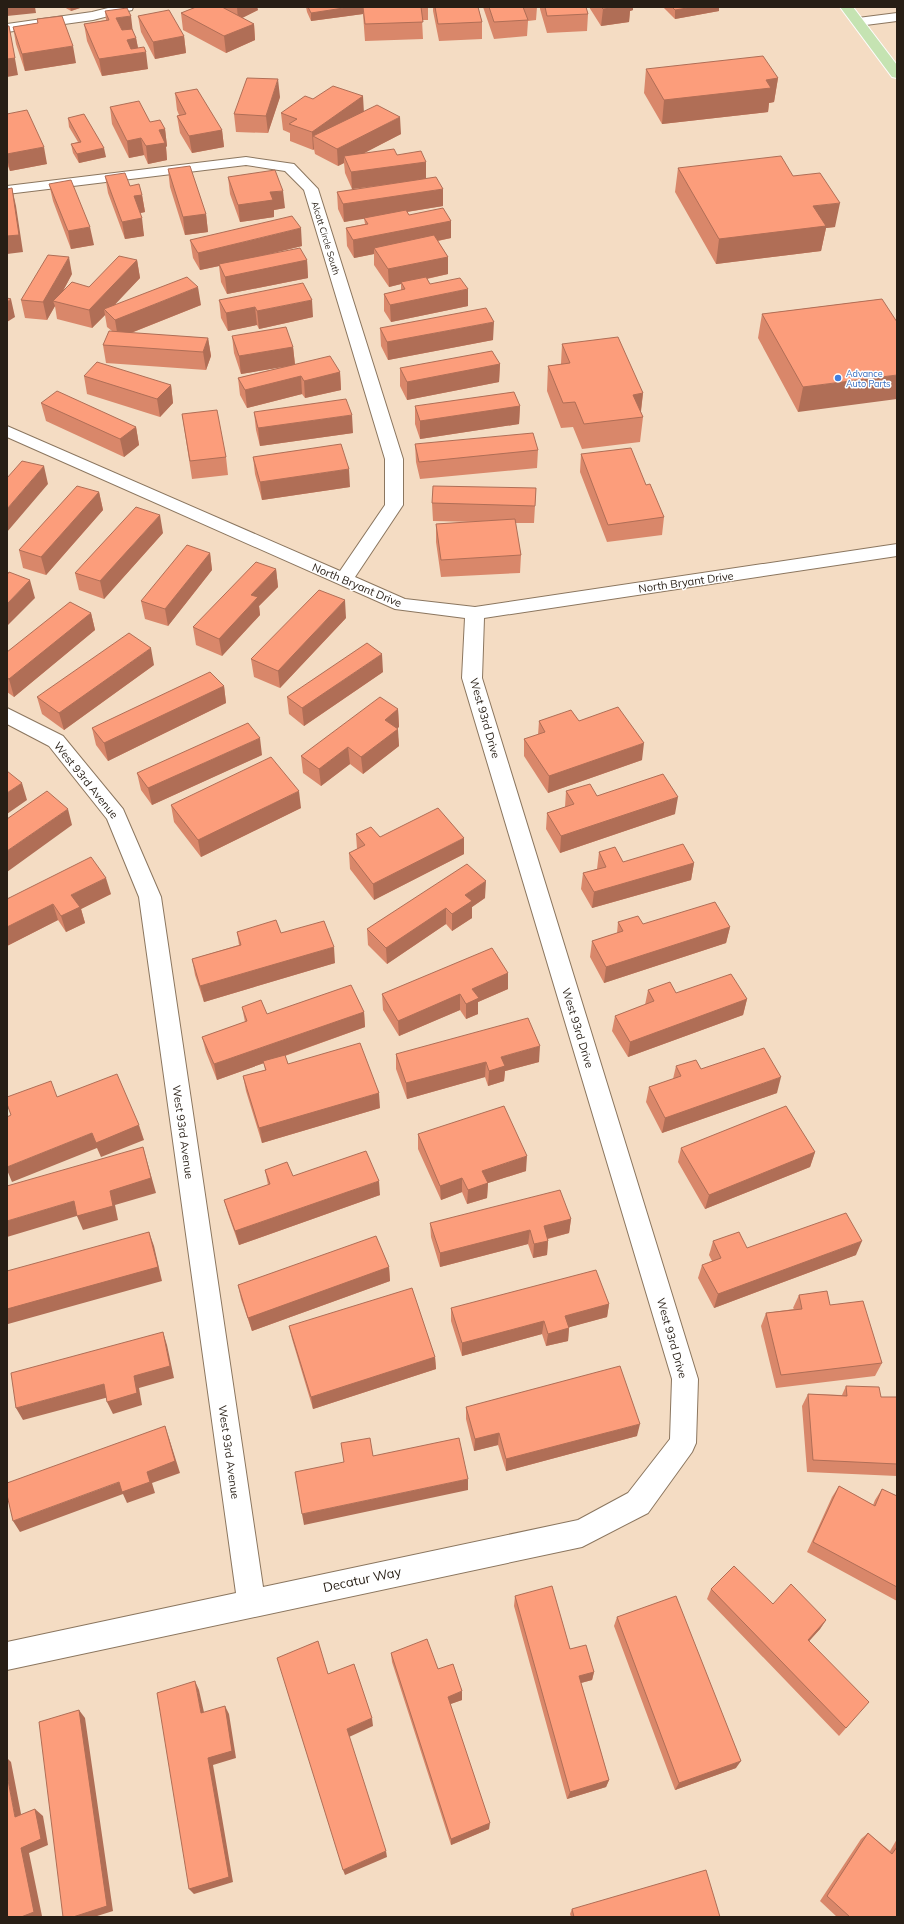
<svg xmlns="http://www.w3.org/2000/svg" width="904" height="1924" viewBox="0 0 904 1924" font-family="Mulish,sans-serif">
<style>
.lines{fill:none;stroke-linecap:round;stroke-linejoin:round}
.minor-casing{stroke:#8b765f;stroke-width:2}
.major-casing{stroke:#fff;stroke-width:2}
.minor{fill:#fff;fill-rule:evenodd}
.major{fill:#c5e3b2;fill-rule:evenodd}
.wall{fill:#d9876a}
.shaded-wall{fill:#b06e56}
.building{fill:#fc9d7b;stroke:#b06e56}
.shop-dot{fill:#3f7fe0;stroke:#fff;stroke-width:1.5}
.labels{text-anchor:middle;dominant-baseline:central;stroke-width:3;stroke-linejoin:round;paint-order:stroke}
.far-street-label{font-size:9px;fill:#271e15;stroke:#fff}
.far-shop-label{font-size:9px;fill:#366cbe;stroke:#fff;text-anchor:start}
.street-label{font-size:11px;fill:#271e15;stroke:#fff}
.near-street-label{font-size:13px;fill:#271e15;stroke:#fff}
</style>
<rect width="100%" height="100%" fill="#f4dcc3"/>
<g class="lines">
<g class="minor-casing">
<path id="minor" d="M112,7h21l-1,3 -39,10 -86,12v-8l85,-12z
M897,13v8l-39,5 -6,-4 6,-4z
M246,157l48,7 24,25 85,270v46l-48,72 50,22 70,8 422,-63v12l-413,62 -2,60 216,701 -2,64 -4,9 -44,61 -66,34 -575,123v-28l229,-49 -97,-696 -32,-78 -58,-73 -42,-22v-16l56,28 60,73 38,88 102,690 315,-67 50,-27 42,-54 2,-60 -210,-701 3,-60 -70,-9 -388,-172v-11l333,145 45,-66v-46l-81,-269 -19,-19 -39,-6 -239,29v-8z"/>
</g>
<g class="major-casing">
<path id="major" d="M840,7h13l44,58v13l-5,-1z"/>
</g>
<use href="#minor" class="minor"/>
<use href="#major" class="major"/>
</g>
<path class="wall" d="M64,7h19l-12,4z
M196,7h61l1,3 -16,8 12,6 1,16 -29,13 -43,-23 -2,-17z
M306,7h122v13h-6l1,19 -58,2 -2,-27 -52,7 -4,-9z
M433,7h45l4,15v17l-43,2 -6,-30z
M483,7h54l-1,13 -8,1 -1,15 -33,3z
M540,7h46l2,7 -1,17 -40,2 -7,-24z
M589,7h44v3l-3,1 -1,11 -28,4z
M663,7h56v4l-44,8z
M105,11l31,27 2,10 10,21 -46,7 -15,-35 -3,-17 22,-4z
M138,16l46,20 2,17 -31,6 -14,-27z
M37,19l39,44 -51,8 -9,-27 -3,-17 25,-4z
M646,69l132,9 -4,24 -5,1 -1,9 -106,12 -18,-31z
M175,93l47,37 2,17 -32,6 -12,-20 -3,-17 2,-1 -2,-5z
M363,96v15l38,23 -37,19 33,2 29,7v16l17,28 -36,6 2,3 42,6v17l-13,3 10,16v17l-21,5 3,5 38,22 -77,16 -7,-11v-17l17,-4v-6l-12,3 -15,-22v-11l-20,4 -7,-12 -1,-18 19,-4 -1,-6 -20,4 -6,-13 -1,-17 41,-6 -26,3 -7,-16 -1,-10 -6,3 -23,-12 -1,-5 -1,1 -23,-9v-8l-7,-3 -2,-17 32,-14z
M280,97l-12,36 -32,-1 -2,-18z
M110,107l40,15 15,7 2,17 -1,1 1,13 -19,4 -4,-9 -15,3 -17,-34z
M7,114l40,50 -37,7 -3,-7z
M68,118l38,39 -27,6 -6,-10 -2,-9 7,-2 -9,-15z
M678,168l115,8 42,51 -9,1 -5,23 -105,13 -41,-72z
M168,169l38,45 2,18 -23,3 -15,-48z
M105,176l25,10 12,9 3,17 -5,1 4,23 -19,3 -17,-46z
M228,177l57,31 -11,2v7l-34,5 -10,-28z
M49,184l45,61 -23,4 -18,-48z
M190,240l112,6 -46,11 51,3 1,18 -81,16 -6,-12 -2,-16 -19,4 -7,-12z
M137,260l3,18 -26,27h87l-70,28 77,5 3,18 -5,14 -100,-7 -3,-18 9,-14 -5,-4 -2,-12 -13,13 -35,-9 -2,-13 -8,14 -22,-2 -4,-18 51,-26 -9,17 26,-4z
M882,299l-84,113 -40,-74 4,-24z
M219,300l94,17 -54,12 -2,-4 -29,6 -7,-13z
M380,328l113,12 -105,20 -7,-14z
M232,336l61,11 2,17 45,8 1,18 -36,8 -3,-4 -55,14 -7,-13 -2,-17 49,-12 -46,8 -7,-21z
M562,344l81,49 -2,19 2,5 -3,25 -58,7 -9,-22 -12,1 -14,-37 1,-25 13,-2z
M500,364l-1,18 -92,18 -7,-14v-18z
M84,376l87,9 2,18 -13,14 -73,-23z
M41,403l95,24 3,18 -15,12 -78,-36z
M415,406h105l-1,18 -99,15 -5,-15z
M254,412l99,21 -93,13 -4,-16z
M182,414l44,43 2,18 -36,4z
M415,444l123,6 -1,18 -117,11 -4,-17z
M581,454l65,31 18,32 -2,18 -55,7 -27,-70z
M253,457l97,30 -88,13 -7,-26z
M536,488l-2,35h-19l6,32 -1,18 -79,4 -5,-35v-18l42,-2 -45,-1 -1,-18z
M99,492l4,18 -57,65 -23,-7 -4,-18z
M163,533l-59,66 -25,-9 -4,-17z
M210,553l2,17 -44,56 -23,-7 -4,-18z
M276,569l2,18 -19,19 1,9 -38,41 -26,-11 -3,-18z
M91,613l4,17 -81,67 -7,-5v-40z
M346,618l-66,70 -26,-11 -3,-18z
M154,665l-90,65 -22,-16 -5,-17z
M383,672l-79,54 -15,-12 -2,-17z
M224,686l2,17 -118,58 -12,-16 -4,-17z
M398,709l1,18 -2,1 2,18 -36,28 -13,-10 -29,22 -18,-13 -2,-17z
M539,721h40l63,39 -94,33 -24,-37v-17l14,-4z
M262,755l-110,50 -11,-15 -4,-17z
M566,791l31,5 78,18 -115,39 -14,-24 1,-16 18,-6z
M171,805l130,3 -100,49 -27,-35z
M356,834l24,3 84,17 -90,46 -24,-31 -1,-16 8,-4z
M599,852l24,10 71,1 -3,17 -99,28 -11,-19 2,-16 14,-4z
M111,894l-30,15 4,14 -19,9 -8,-12 -51,26v-47z
M485,898l-13,9v11l-20,13 -6,-7 -59,40 -19,-19 -1,-16z
M618,922l25,2 87,3 -4,16 -122,40 -14,-26 2,-16 25,-8z
M237,932l44,1 54,30 -131,39 -9,-27 -3,-16 47,-14z
M508,973v16l-30,13v12l-12,5 -6,-9 -61,26 -16,-26 -1,-16z
M648,990l28,3 71,6 -4,16 -115,42 -16,-26 3,-15 30,-11z
M242,1007l25,7 97,-2 1,15 -80,29 3,8 92,44 -118,35 -16,-52 -3,-15 22,-6 -1,-7 -47,17 -11,-28 -4,-15 43,-15z
M396,1054l143,8 -34,9 -1,10 -16,5 -3,-9 -78,22 -11,-30z
M676,1066l25,3 76,24 -115,40 -16,-31 3,-15 24,-8z
M418,1134l108,37 -38,12 -1,15 -20,6 -5,-12 -21,8 -23,-51z
M681,1148l134,4 -5,15 -105,42 -27,-47z
M265,1170l28,6 87,19 -141,50 -11,-31 -4,-14 44,-15z
M571,1219l-2,14 -21,6 -1,16 -14,3 -5,-14 -88,23 -9,-30 -1,-14z
M713,1241l34,7 109,7 -142,53 -16,-30 4,-13 10,-4 -3,-6z
M389,1267l1,14 -138,50 -11,-32 -3,-14z
M799,1295l31,10 52,58 -7,13 -99,12 -15,-62 5,-13 28,-4 -1,-1z
M609,1304l-2,13 -38,10 -1,14 -22,5 -4,-12 -80,22 -11,-35v-13z
M289,1326l146,31 1,12 -123,40 -21,-70z
M846,1386l35,11h16v79l-90,-4 -5,-66 6,-12 34,1z
M466,1407l171,29 -131,35 -8,-26 -24,6 -8,-32z
M839,1486l34,19 2,-5 7,-11 15,7v105l-90,-49 25,-55z
M711,1589l62,15 53,16 -6,9 -11,12 37,87 -7,8 -132,-137z
M515,1596l79,76 -2,8 -11,3 28,97 -3,7 -39,12 -53,-193z
M617,1617l119,151 -61,22 -61,-164z
M391,1653l47,16 24,31 -12,4 39,125 -38,16 -59,-183z
M868,1833l22,18 7,-12v78h-60l-17,-16 41,-62z
M572,1909l148,8h-149l-1,-3z"/>
<path class="shaded-wall" d="M7,7h28l1,6 -29,3z
M70,7h13l-12,4z
M237,7h20l1,3 -20,10z
M350,7h13v7l-52,7v-8z
M619,7h14v3l-3,1 -1,11 -28,4 2,-17z
M693,7h26v4l-44,8v-9z
M131,16l2,17 -14,2 -3,-17z
M254,24l1,16 -29,13 -2,-17z
M9,26l9,49 -11,2v-18z
M184,36l2,17 -31,6 -2,-17z
M136,38l3,15 7,-1 2,17 -46,7 -3,-17 28,-19z
M73,46l3,17 -51,8 -3,-17z
M778,78l-4,24 -5,1 -1,9 -106,12 2,-24 102,-20z
M278,79l2,18 -12,36 -2,-17z
M363,96l1,17 -51,23 1,13 -1,1 -1,-18z
M400,117l1,17 -54,28 -3,-6v7l-6,3 -1,-17z
M165,129l2,17 -1,1 1,13 -19,4 -2,-18 13,-16z
M222,130l2,17 -32,6 -3,-17z
M141,138l3,17 -15,3 -2,-17z
M44,147l3,17 -37,7 -3,-13v-4z
M104,148l2,9 -27,6 -2,-9z
M426,162v17l-74,10 -1,-17z
M12,188l4,18 7,46 -16,2v-18z
M443,189v17l-99,16 -1,-18z
M283,191l2,17 -11,2v7l-34,5 -2,-17 32,-13z
M142,195l3,17 -9,2 -2,-18z
M840,203l-5,24 -9,1 -5,23 -105,13 3,-25 94,-33z
M206,214l2,18 -23,3 -2,-18z
M142,218l2,18 -19,3 -3,-17z
M451,221v17l-74,15 -3,-5v6l-20,4 -1,-18z
M90,227l4,18 -23,4 -3,-18z
M301,228l1,18 -82,20 -1,-2v2l-19,4 -2,-17z
M69,257l3,17 -15,28 -4,-1 2,5 -8,14 -4,-18z
M448,257v17l-46,10 -1,-2v2l-12,3 -1,-18z
M137,260l3,18 -33,35 -3,-4 1,6 -13,13 -3,-18z
M307,260l1,18 -81,16 -2,-17z
M198,287l3,18 -83,33 -3,-18z
M468,289v17l-77,16 -1,-17z
M11,299l4,18 -8,5v-20z
M312,300l1,17 -54,12 -2,-18z
M255,307l2,18 -29,6 -2,-18z
M494,322l-1,18 -105,20 -1,-18z
M208,338l3,18 -5,14 -3,-18z
M293,347l2,18 -54,9 -2,-18z
M500,364l-1,18 -92,18v-18z
M340,372l1,18 -36,8 -1,-17z
M897,375v24l-99,13 5,-25z
M301,376l1,18 -55,14 -2,-18z
M171,385l2,18 -13,14 -3,-18z
M643,393l-3,24 -7,-22z
M520,406l-1,18 -99,15v-18z
M352,415l1,18 -93,13 -2,-18z
M136,427l3,18 -15,12 -4,-18z
M44,466l4,18 -41,48v-23z
M349,469l1,18 -88,13 -2,-18z
M99,492l4,18 -57,65 -5,-18z
M160,515l3,18 -59,66 -4,-18z
M210,553l2,17 -44,56 -3,-17z
M276,569l2,18 -19,19 1,9 -38,41 -3,-17 32,-44z
M30,580l5,18 -28,28v-22z
M345,600l1,18 -66,70 -2,-17z
M91,613l4,17 -81,67 -5,-18z
M151,648l3,17 -90,65 -5,-17z
M382,654l1,18 -79,54 -2,-18z
M224,686l2,17 -118,58 -4,-18z
M398,709l1,18 -13,10 -1,-17z
M398,729l1,17 -36,28 -2,-17z
M260,738l2,17 -110,50 -4,-17z
M644,743l-2,17 -94,33 1,-17z
M348,747l2,17 -29,22 -2,-17z
M22,783l5,17 -20,14v-21z
M299,791l2,17 -100,49 -3,-17z
M678,797l-3,17 -115,39 1,-17z
M68,809l4,16 -65,47v-21z
M464,838v16l-90,46 -1,-16z
M694,863l-3,17 -99,28 2,-16z
M106,878l5,16 -30,15 4,14 -19,9 -5,-16 10,-21z
M486,881l-1,17 -13,9v11l-20,13v-17l13,-19z
M53,904l5,16 -51,26v-19z
M446,908v16l-59,40 -1,-16z
M730,927l-4,16 -122,40 2,-16z
M334,947l1,16 -131,39 -4,-16z
M508,973v16l-30,13v12l-12,5v-15l6,-15z
M460,994v16l-61,26 -1,-15z
M747,999l-4,16 -115,42 2,-15z
M364,1012l1,15 -101,36 -1,-2 1,2 -47,17 -3,-16z
M540,1046l-1,16 -34,9 -1,10 -16,5 1,-15 12,-14z
M486,1062l-1,15 -78,22 -1,-16z
M781,1077l-4,16 -115,40 3,-15z
M379,1093l1,15 -118,35 -3,-15z
M139,1125l5,15 -43,17 -4,-9 -85,34 -5,-12v-3l85,-34z
M143,1147l13,46 -41,12 3,15 -35,10 -6,-14 33,-25z
M815,1152l-5,15 -105,42 4,-14z
M527,1156l-1,15 -38,12 -1,15 -20,6 1,-14 14,-19z
M462,1178v14l-21,8 -1,-14z
M379,1181l1,14 -141,50 -4,-14z
M74,1201l6,14 -73,22v-16z
M571,1219l-2,14 -27,7 2,-14z
M530,1230l-2,14 -88,23v-14z
M149,1232l5,14 8,35 -154,43 -1,-2v-13z
M548,1241l-1,14 -14,3 1,-14z
M862,1241l-6,14 -142,53 4,-14z
M389,1267l1,14 -138,50 -4,-13z
M609,1304l-2,13 -44,12 2,-13z
M544,1321l-2,13 -80,22v-13z
M569,1328l-1,13 -22,5 2,-12z
M163,1332l4,13 7,33 -35,10 3,17 -29,9 -6,-12 27,-26z
M435,1357l1,12 -123,40 -2,-12z
M104,1384l5,13 -86,23 -7,-12z
M640,1424l-3,12 -131,35v-12z
M165,1426l4,12 11,35 -28,10 3,10 -28,10 -4,-9 -103,38 -7,-11 134,-49z
M499,1433l-1,12 -24,6 1,-12z
M468,1479v11l-164,35 -2,-11z
M826,1620l-6,9 -18,20 6,-9z
M594,1672l-2,8 -15,4 2,-8z
M195,1681l4,9 7,31 -5,-8z
M462,1691v9l-14,5v-8z
M225,1706l4,8 7,44 -23,7 20,117 -39,12 -5,-5 19,-131z
M79,1710l6,8 28,193 -19,6h-21z
M372,1718l1,8 -24,11 -2,-8z
M7,1758l4,4 12,62 -8,-7 -8,-42z
M741,1761l-5,7 -61,22 4,-7z
M609,1780l-3,7 -39,12 3,-7z
M35,1809l8,7 5,29 -19,8 13,63 -2,1h-19v-69z
M490,1823l-1,6 -38,16v-6z
M386,1851l1,6 -42,18 -2,-5z"/>
<path class="building" d="M196,7h26l32,17 -30,12 -43,-23z
M308,7h42l-39,6z
M363,7h58l2,15 -58,2z
M435,7h43l4,15 -44,2z
M489,7h34l5,13 -34,2z
M545,7h41l2,7 -41,2z
M601,7h18l-16,2z
M672,7h21l-18,3z
M127,8l4,8 -15,2 6,12 10,-1 4,9 -9,2 4,9 13,-2 2,5 -47,7 -15,-35 25,-4 -4,-9z
M169,10l15,26 -31,6 -15,-26z
M62,16l11,30 -51,8 -9,-27 25,-4 -1,-4z
M7,26h2l6,32 -8,1z
M763,56l15,22 -12,2 5,8 -107,12 -18,-31z
M247,78l31,1 -12,37 -32,-2z
M333,86l30,10 -51,36 -23,-8 8,-5 -16,-6 24,-17 8,3z
M197,89l25,41 -33,6 -12,-20 9,-2 -11,-21z
M139,101l11,21 10,-2 5,9 -6,1 6,13 -19,3 -5,-8 -14,3 -17,-34z
M377,105l23,12 -63,32 -24,-13z
M27,110l17,37 -37,7v-40z
M84,114l20,34 -27,6 -6,-10 10,-2 -13,-24z
M394,149l3,6 24,-4 5,11 -75,10 -7,-16z
M781,156l12,20 27,-3 20,30 -27,3 13,20 -107,13 -41,-71z
M190,166l16,48 -23,3 -15,-48z
M275,170l8,21 -13,1 3,8 -35,5 -10,-28z
M125,173l5,13 9,-2 3,11 -8,1 8,22 -20,4 -17,-46z
M436,177l7,12 -100,15 -6,-12z
M71,180l19,47 -22,4 -19,-47z
M12,188l7,47 -12,1v-47z
M443,208l8,13 -98,19 -7,-12 22,-4 -4,-6 42,-8 3,5z
M292,216l9,12 -103,25 -8,-13z
M434,235l14,22 -60,12 -14,-21z
M300,248l7,12 -82,17 -6,-13z
M48,255l21,2 -26,45 -22,-2z
M119,256l18,4 -48,50 -36,-9 19,-19 17,5z
M187,277l11,10 -83,33 -11,-11z
M426,277l4,7 30,-6 8,11 -78,16 -6,-11 21,-5 -4,-7z
M303,283l9,17 -55,11 -2,-4 -29,6 -7,-13z
M7,298l4,1 -4,3z
M882,299l15,23v53l-94,12 -41,-73z
M486,308l8,14 -107,20 -7,-14z
M286,327l7,20 -54,9 -7,-20z
M109,331l99,7 -5,14 -100,-7z
M618,337l25,56 -10,2 10,22 -59,7 -9,-22 -12,1 -15,-37 22,-3 -8,-19z
M492,351l8,13 -93,18 -7,-14z
M330,356l10,16 -36,9 -3,-5 -56,14 -7,-12z
M97,362l74,23 -14,14 -73,-23z
M57,391l79,36 -16,12 -79,-36z
M514,392l6,14 -100,15 -5,-15z
M346,399l6,16 -94,13 -4,-16z
M217,410l9,47 -36,4 -8,-47z
M533,433l5,17 -119,12 -4,-18z
M341,444l8,25 -89,13 -7,-25z
M631,448l15,37 4,-1 14,33 -56,8 -27,-71z
M22,461l22,5 -37,43v-31z
M77,486l22,6 -58,65 -22,-7z
M433,486l103,2 -1,18 -103,-3z
M136,507l24,8 -60,66 -25,-8z
M515,519l6,36 -80,5 -5,-36z
M187,545l23,8 -45,56 -24,-8z
M256,562l20,7 -25,26 7,2 -39,42 -26,-12z
M9,572l21,8 -23,24v-29z
M319,590l26,10 -67,71 -27,-12z
M70,602l21,11 -82,66 -2,-1v-26z
M129,633l22,15 -92,65 -22,-16z
M367,643l15,11 -80,54 -15,-11z
M210,672l14,14 -120,57 -12,-15z
M380,697l18,12 -13,11 13,9 -37,28 -13,-10 -29,22 -18,-13z
M618,707l26,36 -95,33 -25,-37 21,-7 -6,-11 32,-11 8,11z
M248,723l12,15 -112,50 -11,-15z
M271,757l28,34 -101,49 -27,-35z
M7,771l15,12 -15,10z
M663,774l15,23 -117,39 -14,-23 27,-9 -8,-13 24,-7 7,12z
M47,791l21,18 -61,42v-32z
M438,808l26,30 -91,46 -24,-31 16,-8 -9,-11 15,-7 9,10z
M683,844l11,19 -100,29 -11,-19 23,-6 -7,-15 16,-5 8,15z
M91,857l15,21 -35,17 9,12 -19,9 -8,-12 -46,23v-28z
M467,864l19,17 -21,14 7,6 -20,13 -6,-6 -60,40 -19,-19z
M715,902l15,25 -124,40 -14,-26 31,-10 -5,-9 20,-6 5,8z
M276,920l5,13 43,-12 10,26 -134,39 -8,-27 49,-14 -4,-13z
M492,948l16,25 -36,16 7,9 -13,6 -6,-10 -62,27 -16,-27z
M731,974l16,25 -117,43 -15,-26 39,-15 -6,-11 22,-8 6,11z
M351,985l13,27 -150,52 -12,-27 45,-16 -5,-14 19,-7 6,14z
M528,1018l12,28 -39,11 4,9 -16,5 -3,-9 -80,21 -10,-29z
M360,1043l19,50 -120,35 -16,-52 23,-6 -3,-9 22,-6 3,9z
M764,1048l17,29 -116,41 -16,-31 32,-11 -5,-10 20,-6 5,9z
M117,1074l22,51 -43,18 -4,-10 -85,34v-50l4,-2 -4,-11v-7l44,-16 6,16z
M504,1106l23,50 -45,15 6,12 -20,7 -6,-12 -22,8 -22,-52z
M786,1106l29,46 -106,43 -28,-47z
M143,1147l8,31 -41,13 3,15 -36,10 -3,-15 -67,20v-35z
M366,1151l13,30 -144,50 -11,-31 46,-16 -5,-14 22,-8 6,14z
M560,1190l11,29 -27,7 4,15 -14,3 -4,-14 -90,23 -10,-30z
M846,1213l16,28 -144,53 -16,-29 19,-7 -8,-17 26,-9 8,16z
M149,1232l9,35 -151,42v-38z
M376,1236l13,31 -141,51 -10,-33z
M596,1270l13,34 -44,12 4,12 -21,6 -4,-13 -82,22 -11,-35z
M412,1288l23,69 -124,40 -22,-71z
M827,1291l3,14 33,-4 19,62 -101,12 -15,-62 36,-4 -3,-14z
M163,1332l7,34 -36,10 3,17 -30,9 -3,-18 -88,24 -5,-35z
M620,1366l20,58 -134,35 -7,-26 -24,6 -9,-32z
M846,1386l33,1 2,10h16v67l-84,-4 -5,-66 39,2z
M165,1426l10,35 -28,11 3,10 -28,10 -3,-10 -106,39 -6,-26v-12z
M370,1438l3,18 86,-18 9,41 -166,35 -7,-42 49,-10 -3,-19z
M839,1486l36,20 7,-17 15,7v91l-84,-45z
M734,1566l39,38 18,-20 35,36 -18,20 61,62 -23,26 -135,-139z
M552,1586l18,63 16,-4 8,27 -15,4 30,104 -39,12 -55,-196z
M676,1596l65,165 -62,22 -62,-166z
M427,1639l11,30 15,-5 9,27 -14,6 42,126 -39,16 -60,-186z
M318,1641l10,33 26,-10 18,54 -25,11 39,122 -43,19 -66,-212z
M195,1681l6,32 24,-7 7,45 -24,7 21,119 -40,12 -32,-196z
M79,1710l28,196 -34,11h-10l-24,-195z
M7,1775l8,42 20,-8 6,30 -20,9 13,64 -13,5h-14z
M868,1833l24,21 5,-7v70h-47l-23,-21z
M706,1870l14,47h-146l-2,-8z"/>
<circle class="shop-dot" cx="838" cy="378" r="4"/>
<g class="labels">
<g class="far-street-label">
<text transform="translate(326 238) rotate(73)">Alcott Circle South</text>
</g>
<g class="far-shop-label">
<text x="846" y="373">Advance<tspan x="846" dy="10">Auto Parts</tspan></text>
</g>
<g class="street-label">
<text transform="translate(686 582) rotate(-8)">North Bryant Drive</text>
<text transform="translate(357 585) rotate(23)">North Bryant Drive</text>
<text transform="translate(485 718) rotate(74)">West 93rd Drive</text>
<text transform="translate(86 780) rotate(51)">West 93rd Avenue</text>
<text transform="translate(578 1028) rotate(73)">West 93rd Drive</text>
<text transform="translate(183 1132) rotate(82)">West 93rd Avenue</text>
<text transform="translate(672 1338) rotate(74)">West 93rd Drive</text>
<text transform="translate(229 1452) rotate(82)">West 93rd Avenue</text>
</g>
<g class="near-street-label">
<text transform="translate(362 1579) rotate(-12)">Decatur Way</text>
</g>
</g>
<rect width="904" height="1924" fill="none" stroke="#271e15" stroke-width="16"/>
</svg>
